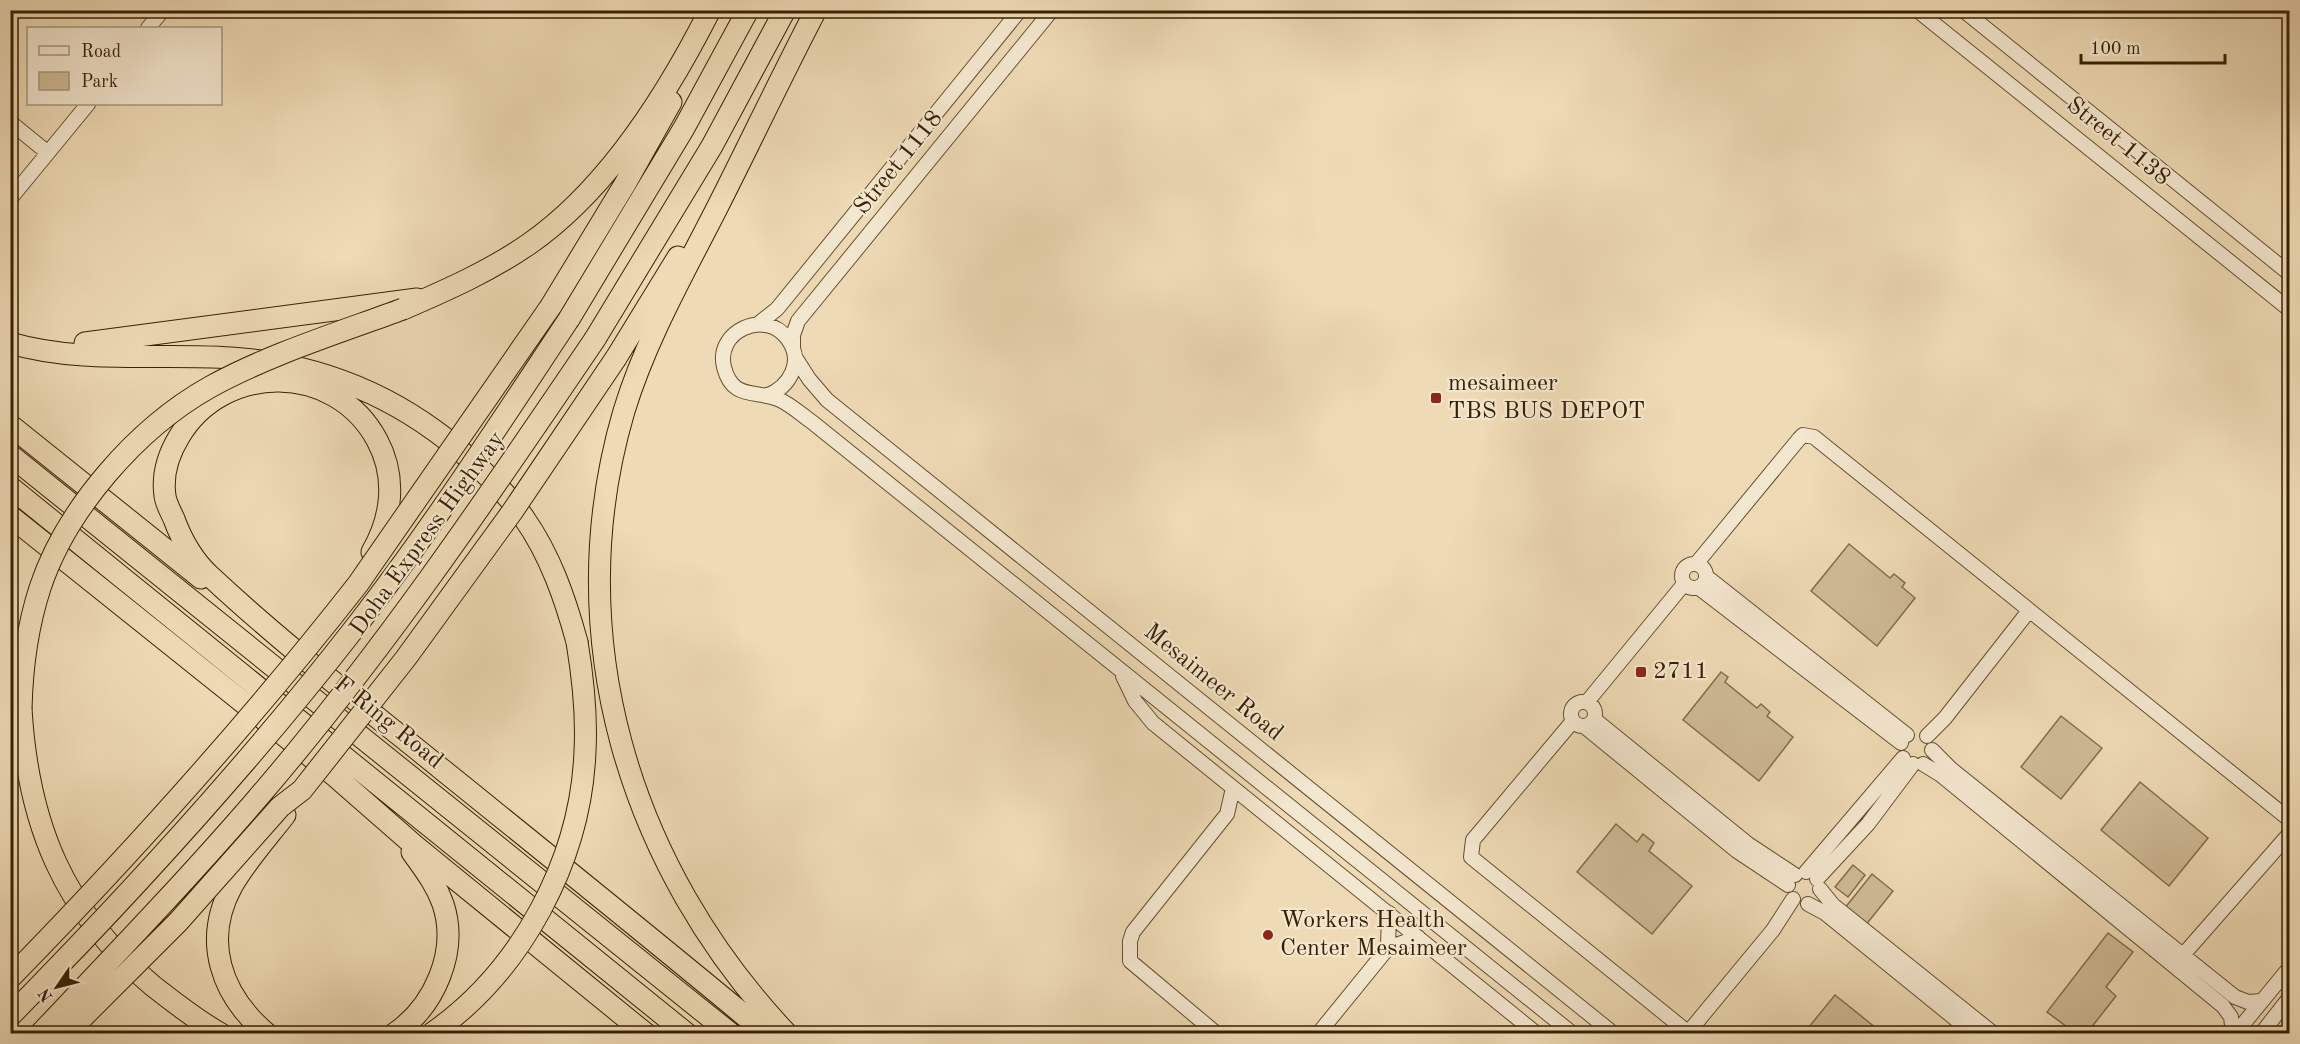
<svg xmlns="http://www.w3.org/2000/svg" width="2300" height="1044" viewBox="0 0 2300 1044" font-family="'Old Standard TT',serif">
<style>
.green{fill:#cfbb97;stroke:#836e4c;stroke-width:1.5}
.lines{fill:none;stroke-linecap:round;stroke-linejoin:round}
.minor-casing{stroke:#654f2f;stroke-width:16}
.highway-casing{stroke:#372102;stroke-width:23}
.minor{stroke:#f4e7cf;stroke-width:14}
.highway{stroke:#eedab5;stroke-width:21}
.highway-bridge-casing{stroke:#372102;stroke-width:23;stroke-linecap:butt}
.highway-bridge{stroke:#eedab5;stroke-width:21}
.poi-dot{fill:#8f2418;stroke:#f4e7cf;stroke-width:2}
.labels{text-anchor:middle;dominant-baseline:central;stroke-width:4.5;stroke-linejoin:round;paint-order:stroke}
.street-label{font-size:24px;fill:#372102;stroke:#f4e7cf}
.poi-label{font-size:24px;fill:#372102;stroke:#f4e7cf;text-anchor:start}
</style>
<rect width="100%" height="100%" fill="#eedab5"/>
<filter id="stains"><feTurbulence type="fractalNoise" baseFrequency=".00333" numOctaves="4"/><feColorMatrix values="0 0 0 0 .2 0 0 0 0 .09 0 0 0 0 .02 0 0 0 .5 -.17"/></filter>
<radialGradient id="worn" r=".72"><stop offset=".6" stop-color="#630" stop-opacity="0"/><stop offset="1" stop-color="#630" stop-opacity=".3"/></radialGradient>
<path class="green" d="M1849,544l41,34 4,-4 11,9 -3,4 13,11 -38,48 -66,-55z
M1721,672l7,5 -3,5 32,26 4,-4 9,8 -3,4 26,21 -34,44 -76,-61z
M2061,716l41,32 -41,51 -40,-32z
M2140,782l68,56 -39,48 -68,-56z
M1616,824l21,18 6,-8 11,9 -5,8 43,35 -40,48 -75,-62z
M1853,865l12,10 -17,22 -13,-10z
M1872,874l21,17 -28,35 -21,-17z
M2108,933l25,19 -27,35 10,9 -29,37h-12l-28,-21z
M1835,995l41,33 -5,5h-67z"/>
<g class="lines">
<g class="minor-casing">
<path id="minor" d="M1917,10l373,300
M1963,10l327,264
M148,28l15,-18
M10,122l38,31
M10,199l78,-95
M758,324l19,-15 243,-299
M793,349v-14l5,-14 254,-311
M795,357l14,22 18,21 787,634
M766,396c24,-9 39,-35 21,-58 -22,-29 -72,-7 -63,29 8,33 31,23 54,32 12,5 24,16 34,23l761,612
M1682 576a12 12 0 1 1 24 0a12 12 0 1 1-24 0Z
M1696,564l103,-125 4,-4 11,2 476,383
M1707,577l200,158
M1699,588l202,155
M1123,676l12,25 18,22 384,311
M1571 714a12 12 0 1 1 24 0a12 12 0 1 1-24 0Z
M1587,702l97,-118
M1594,719l154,125 47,31
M1573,721l-100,119 -2,17 219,177
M1584,726l153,125 51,34
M1927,736l18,-18 83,-106
M1932,750l19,19 284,228 13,5 14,-1
M1923,764l18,11 282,231 8,11 2,17
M1806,872l97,-114
M1817,879l51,-55 45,-60
M1820,889l13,16 161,129
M1808,904l17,9 149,121
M1388,948l1,-35
M2183,955l107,-122
M1217,1034l-87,-73v-20l3,-9 94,-118 6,-26
M1318,1034l70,-86 30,-11
M1687,1034l86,-104 20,-31
M2235,1034l55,-67
M2261,1034l29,-37"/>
</g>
<g class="highway-casing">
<path id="highway" d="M551,306l74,-122 46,-82
M403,309c44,-19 87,-38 126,-65 79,-55 138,-149 181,-234
M569,319l115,-191 64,-118
M595,339l117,-193 73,-136
M10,343c72,21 149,10 221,15 92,6 173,41 241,103 18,17 38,36 52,57 26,37 41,80 53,124
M85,343l332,-44
M616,358l62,-101
M10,425l191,153
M10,455l721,579
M10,487l677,547
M10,516l325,260 80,70 231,188
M372,552c20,-35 25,-75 5,-112 -42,-78 -154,-78 -198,-3 -11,18 -17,38 -14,59 1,8 6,16 9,23 8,22 20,42 36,57 75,70 155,131 234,195 108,87 216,174 323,263
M21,709c7,115 42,202 132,277 22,17 43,34 68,48
M267,1034c-46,-39 -65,-93 -35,-148 15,-26 35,-48 53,-71
M394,1034c40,-27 65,-82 49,-130 -7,-20 -19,-35 -31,-52
M787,1034c-158,-167 -229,-399 -163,-623 22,-72 60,-138 94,-205 33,-65 64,-131 98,-196"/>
</g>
<use href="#minor" class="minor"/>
<use href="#highway" class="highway"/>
<g class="highway-bridge-casing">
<path id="highway-bridge" d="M21,709c1,-42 6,-81 19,-121 26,-79 97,-160 170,-201 60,-33 128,-54 193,-78
M10,978c123,-126 240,-256 348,-394l193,-278
M10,1016c122,-124 240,-253 347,-391 76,-98 143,-202 212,-306
M40,1034c73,-77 147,-154 216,-234 125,-145 232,-303 339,-461
M66,1034l112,-112 102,-115 22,-17 104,-132 106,-146 104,-154
M431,1034c90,-62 150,-174 154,-283 2,-37 -2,-73 -8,-109"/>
</g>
<use href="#highway-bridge" class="highway-bridge"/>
</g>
<g class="poi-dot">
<rect x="1430" y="392" width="12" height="12" rx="3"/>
<rect x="1635" y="666" width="12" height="12" rx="3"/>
<circle cx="1268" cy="935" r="6"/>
</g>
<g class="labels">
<g class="street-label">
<text transform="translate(2118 142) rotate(39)">Street 1138</text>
<text transform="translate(899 163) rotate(-51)">Street 1118</text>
<text transform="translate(428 534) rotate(-54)">Doha Express Highway</text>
<text transform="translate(1213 683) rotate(39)">Mesaimeer Road</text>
<text transform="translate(388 723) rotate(39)">F Ring Road</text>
</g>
<g class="poi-label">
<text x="1448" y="384">mesaimeer<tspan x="1448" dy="28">TBS BUS DEPOT</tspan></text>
<text x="1653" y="672">2711</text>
<text x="1280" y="921">Workers Health<tspan x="1280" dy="28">Center Mesaimeer</tspan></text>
</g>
</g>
<rect width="2300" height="1044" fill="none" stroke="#eedab5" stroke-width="36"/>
<rect x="12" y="12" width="2276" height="1020" fill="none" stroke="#372102" stroke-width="3"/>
<rect x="18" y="18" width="2264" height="1008" fill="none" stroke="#372102" stroke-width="1.5"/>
<rect x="27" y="27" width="195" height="78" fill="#f4e7cf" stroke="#a8987d" stroke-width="1.5"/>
<rect x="39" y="46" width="30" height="9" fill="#f4e7cf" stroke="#a8987d" stroke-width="1.5"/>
<text x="81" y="57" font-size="18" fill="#372102">Road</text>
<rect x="39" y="72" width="30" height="18" fill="#cfbb97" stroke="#a8987d" stroke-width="1.5"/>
<text x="81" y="87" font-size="18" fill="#372102">Park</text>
<g transform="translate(57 987) rotate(235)" stroke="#f4e7cf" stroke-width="4.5" paint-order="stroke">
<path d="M0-4.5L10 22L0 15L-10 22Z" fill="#372102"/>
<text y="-9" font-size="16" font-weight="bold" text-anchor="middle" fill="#372102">N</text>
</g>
<path d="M2081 54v9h144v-9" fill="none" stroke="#372102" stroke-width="3"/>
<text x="2090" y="54" font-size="18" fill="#372102" stroke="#f4e7cf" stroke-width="4.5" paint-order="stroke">100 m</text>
<rect width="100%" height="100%" filter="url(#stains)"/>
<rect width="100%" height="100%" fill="url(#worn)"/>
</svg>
